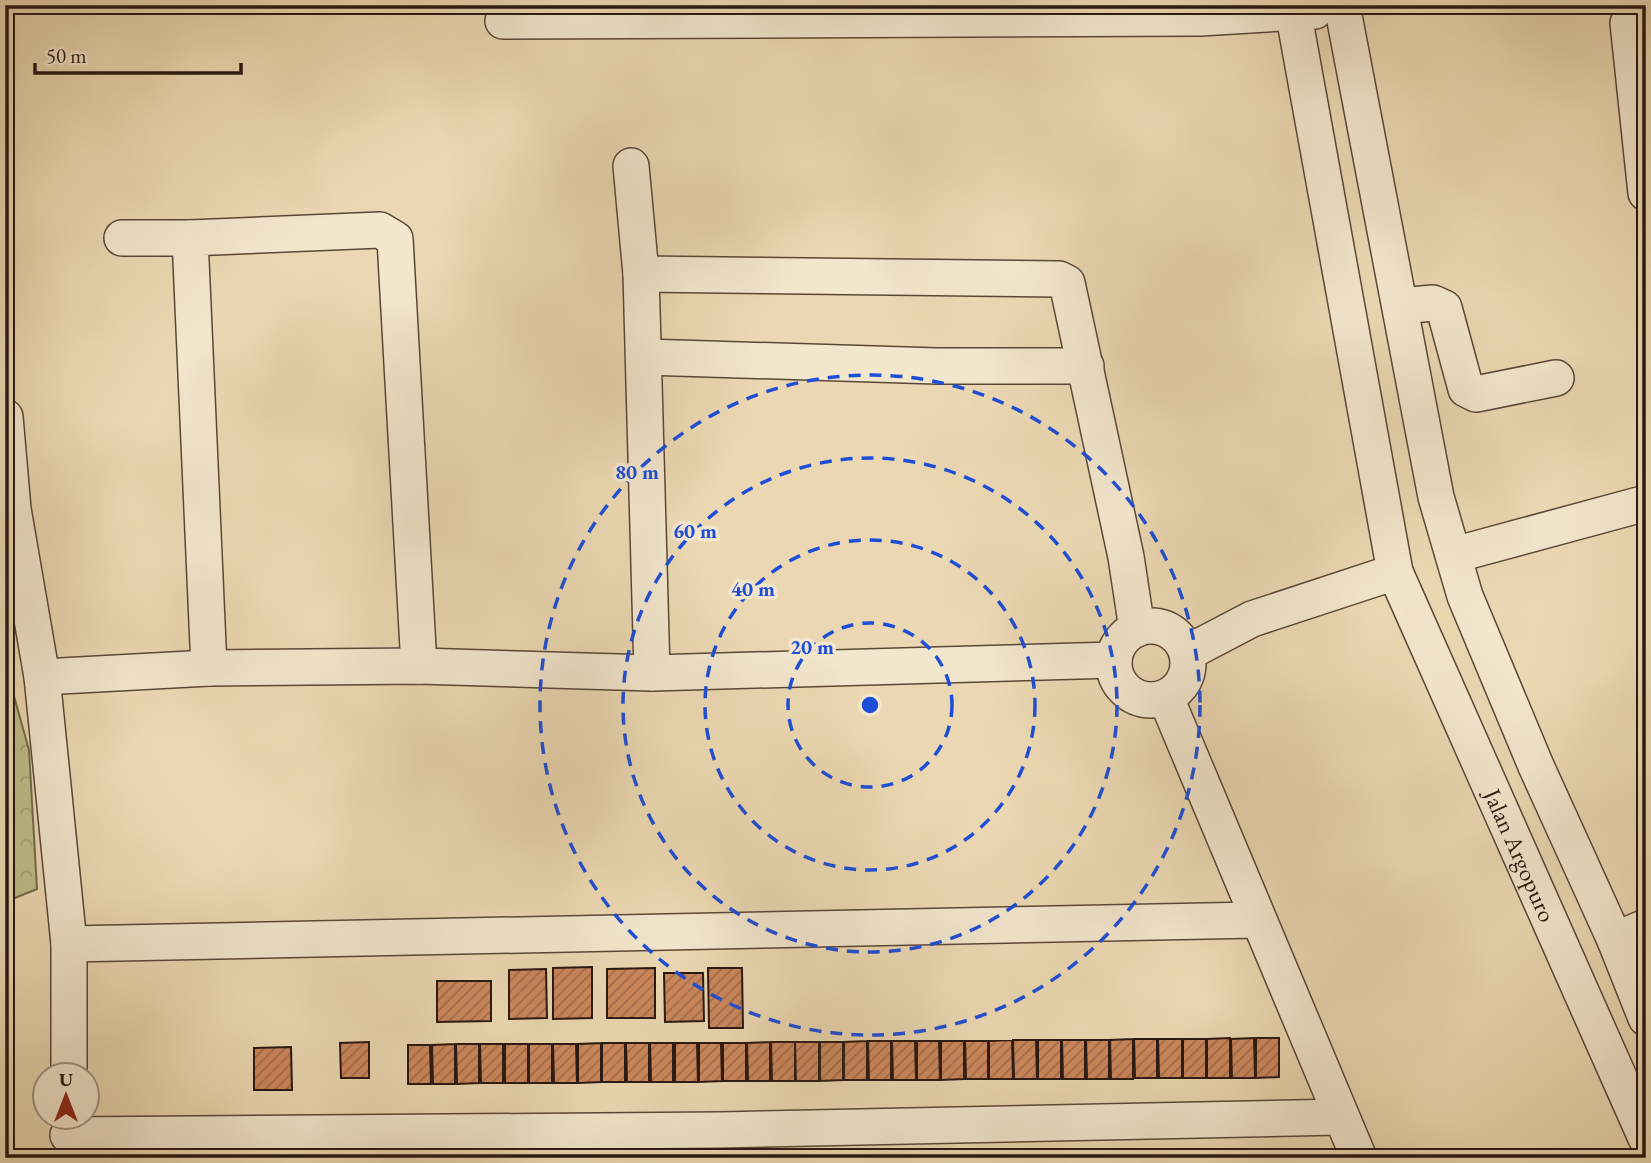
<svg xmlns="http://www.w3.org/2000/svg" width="1651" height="1163" viewBox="0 0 1651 1163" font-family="'EB Garamond',serif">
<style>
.forest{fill:url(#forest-crowns);stroke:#746a4c;stroke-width:2}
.building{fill:url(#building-hatch);stroke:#291710;stroke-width:2}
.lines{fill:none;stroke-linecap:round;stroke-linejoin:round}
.minor-casing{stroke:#5a4738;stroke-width:38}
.minor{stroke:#f2e6cd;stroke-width:35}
.ring{fill:none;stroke:#1d4ed8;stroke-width:3.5;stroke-dasharray:12 9}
.labels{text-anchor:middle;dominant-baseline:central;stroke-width:7;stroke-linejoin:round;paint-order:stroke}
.street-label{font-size:24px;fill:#291710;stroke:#f2e6cd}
.centre{fill:#1d4ed8;stroke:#f2e6cd;stroke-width:3.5}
.ring-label{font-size:21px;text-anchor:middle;font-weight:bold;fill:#1d4ed8;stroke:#f2e6cd;stroke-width:7;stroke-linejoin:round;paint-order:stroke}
</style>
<defs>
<pattern id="forest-crowns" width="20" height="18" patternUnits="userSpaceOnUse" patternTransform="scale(1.75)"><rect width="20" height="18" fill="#bebc88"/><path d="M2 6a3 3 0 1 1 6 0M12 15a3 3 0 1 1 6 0" fill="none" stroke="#a3a174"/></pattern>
<pattern id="building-hatch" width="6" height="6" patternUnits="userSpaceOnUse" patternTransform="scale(1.75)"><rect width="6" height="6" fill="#cb875c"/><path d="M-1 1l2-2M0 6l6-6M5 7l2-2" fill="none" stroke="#a56d4b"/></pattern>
</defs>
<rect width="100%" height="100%" fill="#ebd8b2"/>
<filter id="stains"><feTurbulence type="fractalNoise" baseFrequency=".00286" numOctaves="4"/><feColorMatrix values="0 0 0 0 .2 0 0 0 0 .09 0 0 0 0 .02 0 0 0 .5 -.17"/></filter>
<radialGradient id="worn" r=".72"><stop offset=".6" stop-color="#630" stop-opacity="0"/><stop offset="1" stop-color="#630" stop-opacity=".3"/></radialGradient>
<path class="forest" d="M5,664l24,86 8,139 -32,13z"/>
<path class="building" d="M592,967v51l-39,1v-51z
M655,968v50h-48v-49z
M708,968h34l1,60h-34z
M546,969l1,49 -38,1v-49z
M664,973h39l1,48 -39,1z
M437,981h54v40l-54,1z
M1230,1038v40h-23v-39z
M1254,1038l1,40h-23l-1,-39z
M1256,1038h23v39l-23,1z
M1133,1039v40h-22l-1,-39z
M1134,1039h23v39h-22z
M1158,1039h24v39h-23z
M1183,1039h23v39h-23z
M1012,1040l1,39h-24v-38z
M1013,1040h23l1,39h-23z
M1038,1040h23v39h-23z
M1062,1040h23v39h-22z
M1086,1040h23v39h-22z
M867,1041v39h-23v-38z
M868,1041h23v39h-22z
M892,1041h23l1,39h-23z
M917,1041h22l1,39h-23z
M941,1041h23v38l-23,1z
M965,1041h23v38h-22z
M369,1042v36h-28l-1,-35z
M770,1042v39h-22l-1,-38z
M771,1042h24v39h-23z
M795,1042h24v39h-23z
M820,1042h23v38l-23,1z
M601,1043v39l-23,1v-39z
M602,1043h23v39h-23z
M626,1043h23v39h-22z
M650,1043h23v39h-22z
M675,1043h22l1,39h-23z
M699,1043h22l1,38 -23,1z
M723,1043h23v38h-23z
M455,1044v40h-22l-1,-39z
M456,1044h23v39l-22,1z
M480,1044h23v39h-22z
M505,1044h23v39h-23z
M529,1044h23v39h-23z
M553,1044h23l1,39h-23z
M408,1045h22l1,39h-23z
M291,1047l1,43h-38v-42z
M1286,1151v7h-24v-6z
M1287,1151h23v7h-23z
M1311,1151h23v7h-23z
M1092,1152v6h-23v-5z
M1116,1152v6h-23v-5z
M1117,1152h23v6h-22z
M1142,1152h22v6h-22z
M1166,1152h22v6h-22z
M1190,1152h22v6h-22z
M1214,1152h23v6h-23z
M1238,1152h23v6h-23z
M971,1153v5h-23v-4z
M972,1153h23v5h-23z
M996,1153h23v5h-23z
M1020,1153h23v5h-23z
M1045,1153h23v5h-23z
M875,1154h23v4h-23z
M899,1154h23v4h-23z
M924,1154h23v4h-23z
M303,1155v3h-34v-2z"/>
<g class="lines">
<g class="minor-casing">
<g id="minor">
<path id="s1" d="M1292,5l103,567 251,566"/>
<path d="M1342,5l94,492 29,99 71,170 79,174 31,78"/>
<path d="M1636,5l-8,18 18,170"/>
<path d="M503,21l697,-3 115,-7"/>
<path d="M631,166l10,108"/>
<path d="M122,238h68"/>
<path d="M1400,306l33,-3 11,5 22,81 10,5 80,-16"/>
<path d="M645,357l292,9h149"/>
<path d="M5,417l8,92 29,168 27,267v132"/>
<path d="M1454,555l192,-52"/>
<circle cx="1151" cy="663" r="37"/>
<path d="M1187,653l65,-34 143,-47"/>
<path d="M209,668l-19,-430 190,-8 15,9 24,427"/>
<path d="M652,673l-11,-399 418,5 8,4 59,274 11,72"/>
<path d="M42,677l167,-9 210,-2 233,7 462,-13"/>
<path d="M1166,698l193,460"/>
<path d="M1615,940l31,-13"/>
<path d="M69,944l1188,-24"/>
<path d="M68,1135l652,-5 620,-13"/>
</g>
</g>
<use href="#minor" class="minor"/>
</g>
<g class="ring">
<circle cx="870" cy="705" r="82"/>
<circle cx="870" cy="705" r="165"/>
<circle cx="870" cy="705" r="247"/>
<circle cx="870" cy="705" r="330"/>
</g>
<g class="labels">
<g class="street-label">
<text stroke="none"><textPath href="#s1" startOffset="886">Jalan Argopuro</textPath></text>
</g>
</g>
<circle cx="870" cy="705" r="10" class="centre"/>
<g class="ring-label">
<text x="637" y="479">80 m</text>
<text x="695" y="538">60 m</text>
<text x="753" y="596">40 m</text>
<text x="812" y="654">20 m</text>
</g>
<rect width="1651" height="1163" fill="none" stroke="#ebd8b2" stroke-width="28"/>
<rect x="7" y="7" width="1637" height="1149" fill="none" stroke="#291710" stroke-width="3.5"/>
<rect x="14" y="14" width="1623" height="1135" fill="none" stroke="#291710" stroke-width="2"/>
<g transform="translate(66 1096)"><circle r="33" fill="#f2e6cd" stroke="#a29381" stroke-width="2"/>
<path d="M0-5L12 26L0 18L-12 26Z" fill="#8f2418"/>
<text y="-10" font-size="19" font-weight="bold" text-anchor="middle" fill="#291710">U</text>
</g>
<path d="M35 63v10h206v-10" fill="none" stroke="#291710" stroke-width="3.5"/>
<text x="46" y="63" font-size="21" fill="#291710" stroke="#f2e6cd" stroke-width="5" paint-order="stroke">50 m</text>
<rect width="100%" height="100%" filter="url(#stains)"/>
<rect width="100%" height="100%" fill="url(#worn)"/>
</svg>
